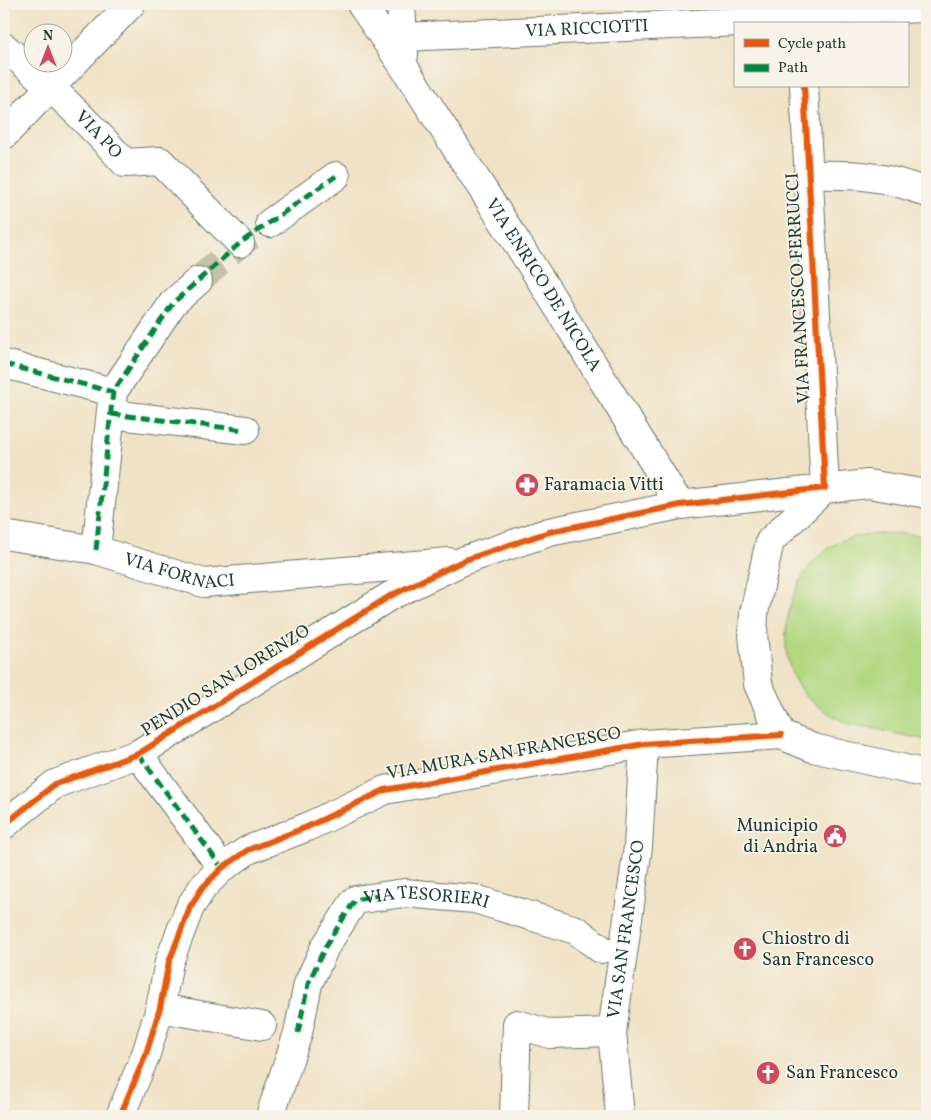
<svg xmlns="http://www.w3.org/2000/svg" width="931" height="1120" viewBox="0 0 931 1120" font-family="Vollkorn,serif">
<style>
.green{fill:#b2d882;stroke:#688a5b}
.lines{fill:none;stroke-linecap:round;stroke-linejoin:round}
.minor-tunnel{stroke:#c6c1a9;stroke-width:28;stroke-dasharray:28 14;stroke-linecap:butt}
.minor-casing{stroke:#687767;stroke-width:30}
.minor{stroke:#fff;stroke-width:28}
.quiet{stroke:#00873e;stroke-width:5;stroke-dasharray:10 5;stroke-linecap:butt}
.cycleway-casing{stroke:#f7f3e8;stroke-width:9}
.cycleway{stroke:#e8590c;stroke-width:6}
.labels{text-anchor:middle;dominant-baseline:central;stroke-width:4;stroke-linejoin:round;paint-order:stroke}
.street-label{font-size:18px;fill:#1f3d34;stroke:#f7f3e8}
.poi-label{font-size:18px;fill:#1f3d34;stroke:#f7f3e8;text-anchor:start}
</style>
<rect width="100%" height="100%" fill="#f7f3e8"/>
<filter id="ink" filterUnits="userSpaceOnUse"><feTurbulence type="fractalNoise" baseFrequency=".02" numOctaves="2"/><feDisplacementMap in="SourceGraphic" scale="10" xChannelSelector="R" yChannelSelector="G"/><feConvolveMatrix kernelMatrix="1 2 1 2 8 2 1 2 1" color-interpolation-filters="sRGB"/></filter>
<filter id="wash" filterUnits="userSpaceOnUse"><feTurbulence type="fractalNoise" baseFrequency=".0096" numOctaves="4" result="noise"/><feDisplacementMap in="SourceGraphic" scale="20" xChannelSelector="R" yChannelSelector="G"/><feGaussianBlur stdDeviation="1.12" result="paint"/><feColorMatrix in="noise" values="0 0 0 0 0 0 0 0 0 0 0 0 0 0 0 0 0 1.4 0 .05"/><feComposite in="paint" operator="in"/></filter>
<g filter="url(#wash)">
<rect width="100%" height="100%" fill="#f0e2c6"/>
<path class="green" d="M899,533l28,3v204c-20,-4 -40,-8 -59,-13 -9,-1 -19,-2 -26,-6 -11,-6 -26,-16 -35,-24 -38,-39 -21,-117 19,-147 21,-17 47,-16 73,-17z"/>
</g>
<g filter="url(#ink)">
<g class="lines">
<path class="minor-tunnel" d="M198,281l42,-38 30,-20"/>
<g class="minor-casing">
<g id="minor">
<path id="s1" d="M361,4l43,63 142,221 134,217"/>
<path d="M401,4l3,51"/>
<path id="s2" d="M403,37l360,-16 37,-9 127,-4"/>
<path id="s3" d="M4,47c44,36 83,74 121,116l35,-2 80,82"/>
<path d="M804,86l21,402"/>
<path d="M4,135l127,-131"/>
<path d="M809,175c44,-1 77,0 118,18"/>
<path d="M270,223l66,-47"/>
<path d="M4,364l109,28"/>
<path d="M111,414l134,16"/>
<path d="M825,488l-55,53 -16,72 -1,21 5,50 23,51 32,13 114,26"/>
<path id="s4" d="M4,535l92,15 108,33 245,-21"/>
<path d="M96,550l17,-158 60,-89 25,-22"/>
<path d="M138,754l84,114"/>
<path d="M4,825l51,-41 83,-30 252,-158 75,-36 84,-28 131,-27 188,-21 59,10"/>
<path d="M160,1008l102,18"/>
<path d="M120,1116l26,-62 14,-46 9,-46 21,-55 13,-20 19,-19 26,-18 59,-23 78,-37 259,-46 137,-9"/>
<path id="s5" d="M270,1116l28,-83 10,-49 17,-37 30,-47 49,-7 71,6 101,31 25,19"/>
<path d="M514,1116l3,-92 33,10 62,-2"/>
<path id="s6" d="M620,1116l-8,-84 26,-185 6,-103"/>
</g>
</g>
<use href="#minor" class="minor"/>
<path class="quiet" d="M4,364l109,28
M111,414l134,16
M96,550l17,-158 60,-89 67,-60 96,-67
M138,754l84,114
M298,1033l10,-49 17,-37 30,-47 23,-5"/>
<g class="cycleway-casing">
<path id="cycleway" d="M4,825l51,-41 83,-30 252,-158 75,-36 84,-28 131,-27 145,-17 -21,-402
M120,1116l26,-62 14,-46 9,-46 21,-55 13,-20 19,-19 26,-18 59,-23 78,-37 259,-46 137,-9"/>
</g>
<use href="#cycleway" class="cycleway"/>
</g>
</g>
<defs>
<g id="pharmacy-disc" transform="scale(1.25)"><circle r="9.5" fill="#d1495b" stroke="#f7f3e8"/><path d="M-2-6h4v4h4v4h-4v4h-4v-4h-4v-4h4Z" fill="#fff"/></g>
<g id="civic-disc" transform="scale(1.25)"><circle r="9.5" fill="#d1495b" stroke="#f7f3e8"/><path d="M-.6-6.5H3V-4.5H.6V-3L4-1V1h2V6H-6V1h2V-1L-.6-3ZM-1.2 2.5V6h2.4V2.5Z" fill="#fff"/></g>
<g id="church-disc" transform="scale(1.25)"><circle r="9.5" fill="#d1495b" stroke="#f7f3e8"/><path d="M-1.2-6h2.4v3.5h3.3v2.4h-3.3V6h-2.4V-.1h-3.3v-2.4h3.3Z" fill="#fff"/></g>
</defs>
<g fill-rule="evenodd">
<use href="#pharmacy-disc" x="527" y="485"/>
<use href="#civic-disc" x="835" y="836"/>
<use href="#church-disc" x="745" y="949"/>
<use href="#church-disc" x="768" y="1073"/>
</g>
<g class="labels">
<g class="street-label">
<text stroke="none"><textPath href="#s2" startOffset="184">VIA RICCIOTTI</textPath></text>
<text stroke="none"><textPath href="#s3" startOffset="129">VIA PO</textPath></text>
<text stroke="none"><textPath href="#s1" startOffset="335">VIA ENRICO DE NICOLA</textPath></text>
<text transform="translate(799 288) rotate(-93)">VIA FRANCESCO FERRUCCI</text>
<text stroke="none"><textPath href="#s4" startOffset="180">VIA FORNACI</textPath></text>
<text transform="translate(226 681) rotate(-32)">PENDIO SAN LORENZO</text>
<text transform="translate(504 754) rotate(-10)">VIA MURA SAN FRANCESCO</text>
<text stroke="none"><textPath href="#s5" startOffset="306">VIA TESORIERI</textPath></text>
<text stroke="none"><textPath href="#s6" startOffset="188">VIA SAN FRANCESCO</textPath></text>
</g>
<g class="poi-label">
<text x="544" y="485">Faramacia Vitti</text>
<text x="818" y="826" text-anchor="end">Municipio<tspan x="818" dy="21">di Andria</tspan></text>
<text x="762" y="939">Chiostro di<tspan x="762" dy="21">San Francesco</tspan></text>
<text x="786" y="1073">San Francesco</text>
</g>
</g>
<rect width="931" height="1120" fill="none" stroke="#f7f3e8" stroke-width="20"/>
<rect x="734" y="22" width="175" height="65" fill="#f7f3e8" stroke="#a1aaa0"/>
<rect x="744" y="39" width="25" height="8" fill="#e8590c" stroke="#a1aaa0"/>
<text x="778" y="48" font-size="15" fill="#1f3d34">Cycle path</text>
<rect x="744" y="64" width="25" height="8" fill="#00873e" stroke="#a1aaa0"/>
<text x="778" y="72" font-size="15" fill="#1f3d34">Path</text>
<g transform="translate(48 48)"><circle r="24" fill="#f7f3e8" stroke="#a1aaa0"/>
<path d="M0-4L9 19L0 12L-9 19Z" fill="#d1495b"/>
<text y="-8" font-size="14" font-weight="bold" text-anchor="middle" fill="#1f3d34">N</text>
</g>
</svg>
